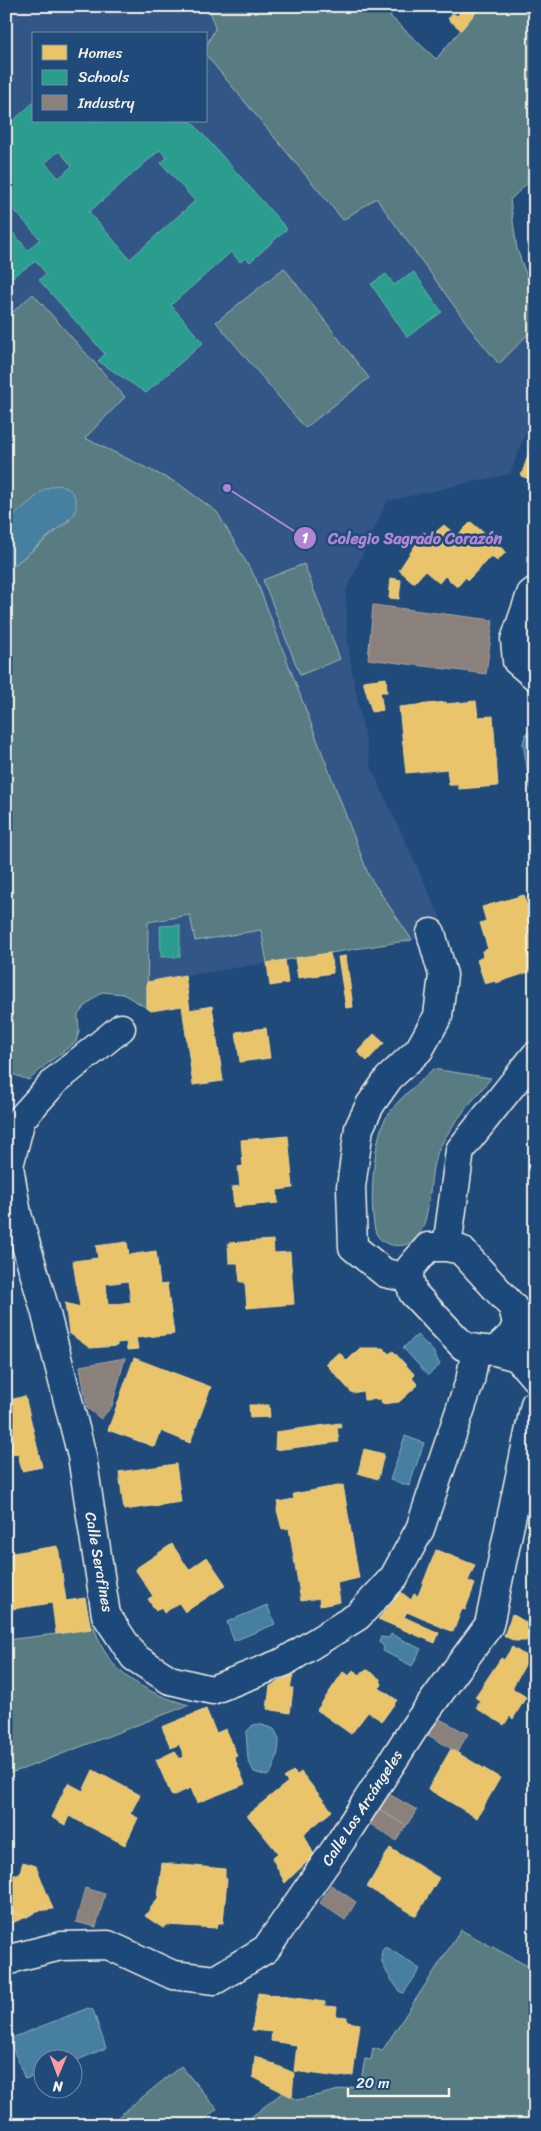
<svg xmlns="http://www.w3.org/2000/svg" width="541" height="2131" viewBox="0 0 541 2131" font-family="Sriracha,sans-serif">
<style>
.built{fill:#315786;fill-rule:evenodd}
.green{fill:#587c81;stroke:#a6b6b4}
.water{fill:#467fa0;stroke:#8cadbd}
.homes{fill:#e9c46a;stroke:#ecd290;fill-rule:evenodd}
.schools{fill:#2a9d8f;stroke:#67b6aa;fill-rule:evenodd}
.industry{fill:#8a817c;stroke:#aaa39c}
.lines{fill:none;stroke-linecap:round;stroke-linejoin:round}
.minor-casing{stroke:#f4f1e8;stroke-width:31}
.tertiary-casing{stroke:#f4f1e8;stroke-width:31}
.minor{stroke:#1f4a7a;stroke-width:28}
.tertiary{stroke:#1f4a7a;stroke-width:28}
.labels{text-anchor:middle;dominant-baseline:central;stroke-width:5;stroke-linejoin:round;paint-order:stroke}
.street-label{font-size:15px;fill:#f4f1e8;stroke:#1f4a7a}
.leader{fill:none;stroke:#b185d1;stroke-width:2}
.callout-dot{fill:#b185d1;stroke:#1f4a7a;stroke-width:2}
.mark-label{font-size:15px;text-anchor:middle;font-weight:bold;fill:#fff}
.callout-label{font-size:16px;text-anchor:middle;font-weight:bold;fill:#b185d1;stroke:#1f4a7a;stroke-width:5;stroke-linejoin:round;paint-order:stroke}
</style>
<rect width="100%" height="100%" fill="#1f4a7a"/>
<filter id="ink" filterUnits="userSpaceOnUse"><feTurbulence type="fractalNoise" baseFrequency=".02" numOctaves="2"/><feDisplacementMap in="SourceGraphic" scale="10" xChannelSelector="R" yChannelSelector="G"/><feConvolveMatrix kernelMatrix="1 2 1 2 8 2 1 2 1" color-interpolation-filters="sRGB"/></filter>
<g filter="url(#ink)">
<path class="built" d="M6,6h314l190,194 7,49 18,50v110l-25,65 -123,27 -41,90 1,43 6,44 18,89 74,160 -33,13 -265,42 1,-60 -142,-21zM34,34h172v87h-172z"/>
<path class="green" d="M207,6h191l-8,10 46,43 45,-53h54v170l-25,24 7,49 18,50v28l-36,37 -23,-28 -100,-138 -33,22 -137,-165v-9l9,-17 -5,-21z
M284,268l85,110 -64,50 -89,-106z
M33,294l92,103 -40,41 94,46 38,28 39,67 113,297 43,64 -145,23 -6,-33 -66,11 -5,-26 -42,7 -1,86 -24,-14 -21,-2 -17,14 -7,9 1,16 -3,11 -27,20 -20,18 -23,-8v-500l64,-52 -64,2v-204z
M304,564l36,95 -40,16 -37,-95z
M433,1069l58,9c-19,24 -49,55 -57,85 -5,19 -3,67 -22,79 -12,7 -33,4 -37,-12 -6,-24 -2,-91 11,-112 11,-19 32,-34 47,-49z
M94,1627c3,8 6,18 11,25 16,29 54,45 84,53l-166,64 -17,5v-134l50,-6z
M461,1930l74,40v155h-294l42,-33 15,8 62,-15 5,-26 6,1 2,-12 9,3z
M181,2066l36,43 -20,16h-89z"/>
<path class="water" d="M56,485c17,2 24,14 18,30l-68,57v-50l39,-33z
M535,729v63l-5,-4 -7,-45 3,-10z
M417,1335l16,16 7,14 -12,10 -25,-27z
M405,1436l19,7 -15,43 -19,-6z
M267,1605l8,19 -41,17 -7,-19z
M391,1634l30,15 -9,17 -29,-15 1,-4 -5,-5 2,-5 8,1z
M259,1724l15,5c2,3 4,7 5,11 1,8 -5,33 -12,36l-13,-4 -6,-12 -2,-28 7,-7z
M384,1948h4l32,21 -16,24 -4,-1c-7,-11 -26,-32 -16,-44z
M88,2008l5,2 13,38 -33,14 -1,-4h-30v16l-17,5 -16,-40z"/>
<path class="homes" d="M481,6l-20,24 -13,-11 5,-6 4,3 6,-7 -3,-3z
M535,435v46l-14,-5z
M471,522l35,30 -9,9 -6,-5 -23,24 -2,-3 -9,10 -12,-11 -6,7 -14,-12 -11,12 -15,-13 25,-38 6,5 14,-12 13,11z
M391,578l10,2 -2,19 -10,-1z
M386,678l1,14h-7l3,18 -11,2 -9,-31z
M476,701l2,16 15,-1 5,70 -39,3 -1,-4h-9l-2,-16 -41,4 -7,-66 47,-5v2z
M524,895l11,39v15l-7,2 7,19 -39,13 -1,-2 -10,3 -8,-24 6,-3 -1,-6 6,-2 -8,-26 6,-2 -4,-14z
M330,953l3,20 -35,5 -3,-20z
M346,956l7,51 -7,1 -8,-51z
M285,960l3,23 -18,3 -3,-23z
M185,975l5,35 22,-4 11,75 -30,4 -11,-79 -31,5 -4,-3v-26z
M266,1028l4,30 -30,4 -4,-30z
M374,1034l10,9 -17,18 -10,-9z
M288,1136l5,52 -16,2 1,13 -44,4 -2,-20 8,-1 -2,-19 5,-1 -2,-26z
M273,1240l1,13 16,-1 4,52 -47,4 -2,-26h-5l-2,-19h-9l-1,-20z
M127,1242l2,13 27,-4 4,34 7,-1 7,50 -38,4 2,11 -11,1 -1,-8 -9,1v3l-27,2 -21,-15 -4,-30 15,4 -7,-46 25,-3 -2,-12zM128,1281l3,21 -23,3 -2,-21z
M6,1305l5,24 -5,1z
M6,1334l4,16 -4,1z
M360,1348h23l6,6 4,-3 22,24 -3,3 6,7 -19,17 -17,2 -1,-5 -17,1 -1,-9 -11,2 -26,-29 13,-12 8,9z
M134,1358l77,29 -21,56 -29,-12 -6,16 -47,-17z
M25,1396l17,71 -20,4 -4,-18 -12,3v-55z
M249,1405h20l1,12 -20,1z
M340,1423l1,4 -4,1 2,14 -64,8 1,-18z
M364,1449l20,5 -6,25 -20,-6z
M176,1464l5,38 -57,8 -5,-38z
M343,1485l16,93 -22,5 3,19 -20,4 -1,-8 -18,3 -12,-73 -7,1 -5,-19 1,-8 16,-3 -1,-5z
M172,1544l17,26 18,-13 19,28 -41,27 -6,-9 -15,10 -3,-6 -5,4 -8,-12 5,-3 -18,-27z
M58,1546l8,55 19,-3 6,31 -35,5 -4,-31 -40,6 -6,-37v-18z
M436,1550l39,15 -7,16 7,3 -10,26 -3,-1 -9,23 -46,-20 -3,5 35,16 -4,10 -57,-24 23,-27 10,8 3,-6 4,2z
M529,1607h6v20h-2l-7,14h-11l-11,-5 8,-22 17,10z
M512,1647l17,11 -17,30 14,9 -13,22 -3,-3 -6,9 -28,-17 4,-7 -5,-4 26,-39 3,2z
M353,1670l7,5 3,-4 5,-1 12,9 2,6 -3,3 18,12 -15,21 -14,-9 -17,22 -34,-24 26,-38 6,4z
M293,1675l-3,13h3l-3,25 -23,-4 3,-23z
M206,1709l10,24 10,-4 11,27 -3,1 11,27 -48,19 -6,-15 -19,8 -16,-36 19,-9 4,8 5,-3 -5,-12 -8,4 -9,-21z
M451,1749l49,29 -23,40 -49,-29z
M93,1770l47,25 -10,19 8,4 -13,27 -56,-29 -4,9 -14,-8 17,-34 15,8z
M293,1771l4,4 4,-3 31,39 -28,23 10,21 -29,28 -13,-25 6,-5 -31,-38 41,-33 -4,-4z
M390,1848l49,30 -23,38 -49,-29z
M23,1862l13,4 17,43 -16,2 -10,6 -18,-6 3,-9 -6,-2v-28l13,3z
M162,1863l63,6v9l2,1 -4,44h-5l-1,5 -50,-3 -4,3 -18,-12 13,-18z
M6,1910l21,7 -21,8z
M258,1993l67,9v4l12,1 -1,9 11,1v5l13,2 -7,51 -15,2 -44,-6 3,-26 -26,-4 1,-9 -20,-2z
M255,2056l39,17 -2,24 -39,-20z"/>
<path class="schools" d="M34,102v19h157l96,108 -37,33 -4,-4 -6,4 -9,-10 -60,53 32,38 -57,50 -48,-32 7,-7 -66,-74 7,-6 -10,-13 -30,20v-56l22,25 12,-11 -31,-35 -3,2v-79zM160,150l7,8 -6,5 34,38 -65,58 -41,-47zM59,151l13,15 -13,12 -14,-15z
M414,272l28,40 -35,25 -36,-53 15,-10 8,11z
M180,925v32h-19l-1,-31z"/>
<path class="industry" d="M373,605l120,15 -7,54 -118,-15z
M125,1358l-13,48 -11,13 -14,-11 -7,-42z
M438,1718l30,16 -11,18 -29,-17z
M389,1794l28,16 -11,16 -27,-17z
M379,1809l27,17 -10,15 -26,-17z
M331,1885l25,17 -11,18 -25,-17z
M85,1888l20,6 -9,33 -20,-5z"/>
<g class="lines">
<g class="minor-casing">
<path id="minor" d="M535,591l-4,3 -16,46 2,21 18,15
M121,1028l-65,52 -35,39 -12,47 8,48 28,96 37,146 24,159 28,42 36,23 42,10 72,-28 74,-46 36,-39 26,-48 50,-148 6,-32
M409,1278l-24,-5 -32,-26 -2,-60 8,-59 11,-23 19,-27 30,-28 19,-34 5,-41 -12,-42"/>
</g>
<g class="tertiary-casing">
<path id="tertiary" d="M428,1247h19l14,3 52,57 4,17 -5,11 -17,16 -19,-2 -13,-3 -50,-53 -4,-15 1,-10z
M447,1247l13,-97 75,-94
M513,1307l16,20 6,13
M495,1351l22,6 18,21
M6,1962l11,-5 44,-11 47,-1 65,30 42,5 51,-31 75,-108 75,-116 73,-100 46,-221"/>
</g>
<use href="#minor" class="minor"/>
<use href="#tertiary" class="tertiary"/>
</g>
</g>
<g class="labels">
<g class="street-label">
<text transform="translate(99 1562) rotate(80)">Calle Serafines</text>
<text transform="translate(362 1808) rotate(-57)">Calle Los Arcángeles</text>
</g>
</g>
<path class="leader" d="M227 488L305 538"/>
<g class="callout-dot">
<circle cx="227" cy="488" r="5"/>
<circle cx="305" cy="538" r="12"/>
</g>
<g class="mark-label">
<text x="305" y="543">1</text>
</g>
<g class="callout-label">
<text x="415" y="544">Colegio Sagrado Corazón</text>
</g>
<rect width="541" height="2131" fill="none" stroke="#1f4a7a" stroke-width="25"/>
<rect x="12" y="12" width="516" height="2106" fill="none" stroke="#f4f1e8" stroke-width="2" filter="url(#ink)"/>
<rect x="32" y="32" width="175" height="90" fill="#1f4a7a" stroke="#748da6"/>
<rect x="42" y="45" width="25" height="15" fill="#e9c46a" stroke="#748da6"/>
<text x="78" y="58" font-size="15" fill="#f4f1e8">Homes</text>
<rect x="42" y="70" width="25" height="15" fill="#2a9d8f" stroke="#748da6"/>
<text x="78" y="82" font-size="15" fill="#f4f1e8">Schools</text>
<rect x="42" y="95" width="25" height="15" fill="#8a817c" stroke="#748da6"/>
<text x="78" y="108" font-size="15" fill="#f4f1e8">Industry</text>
<g transform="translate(58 2074) rotate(181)"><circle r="24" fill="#1f4a7a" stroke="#748da6"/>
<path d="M0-4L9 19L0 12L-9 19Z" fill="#ff9aa2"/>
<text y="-8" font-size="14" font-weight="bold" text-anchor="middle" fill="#f4f1e8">N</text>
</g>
<path d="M348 2088v8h101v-8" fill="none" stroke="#f4f1e8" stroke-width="2.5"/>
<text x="356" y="2088" font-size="15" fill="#f4f1e8" stroke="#1f4a7a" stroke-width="4" paint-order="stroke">20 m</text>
</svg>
